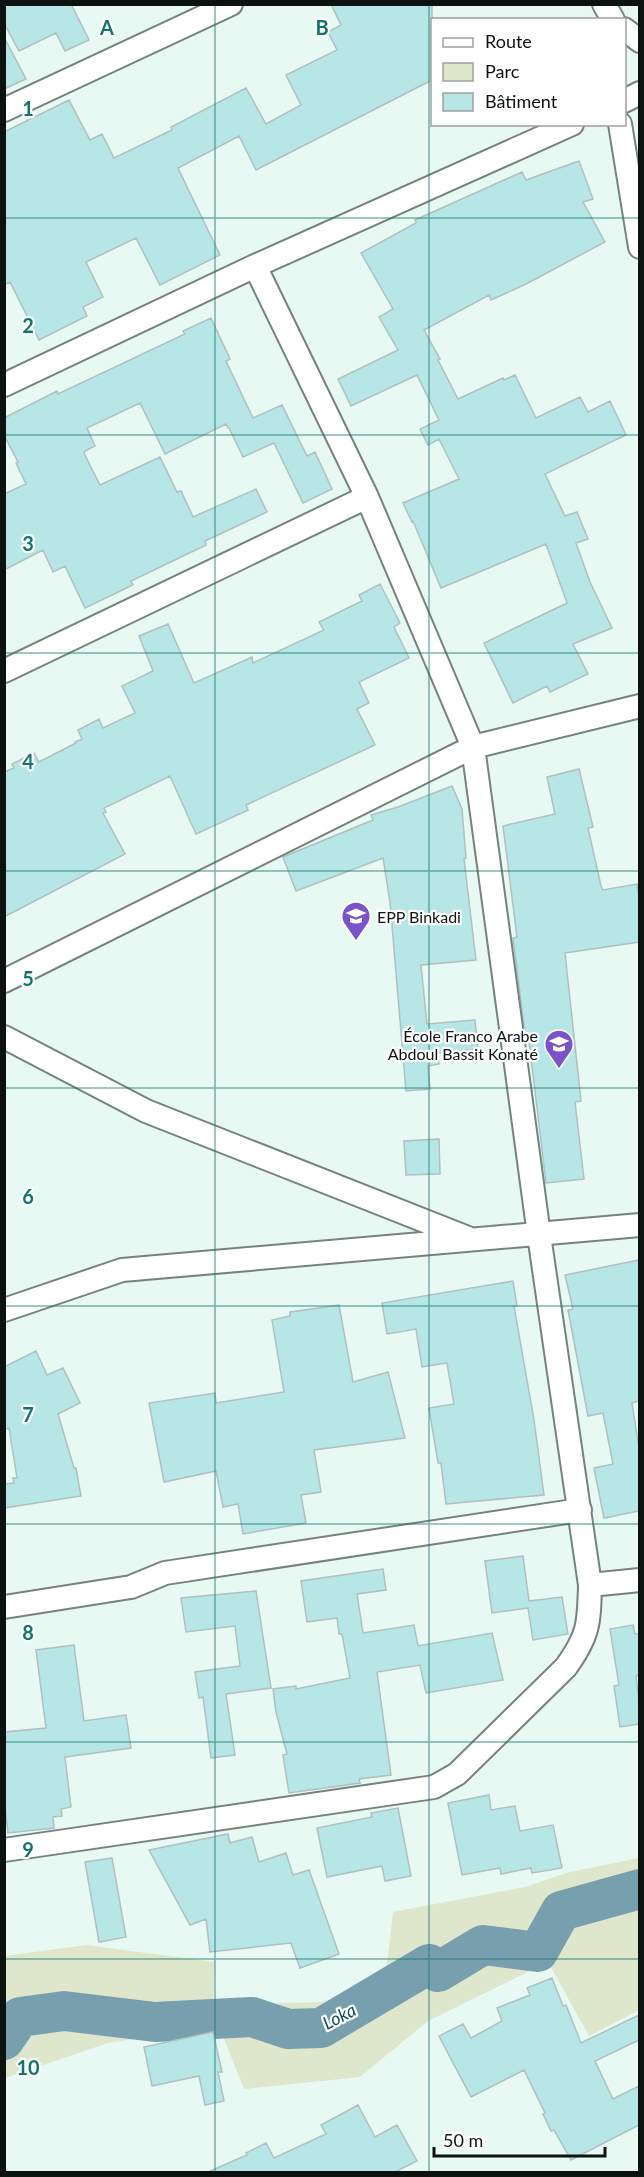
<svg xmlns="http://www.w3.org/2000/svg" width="644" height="2177" viewBox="0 0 644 2177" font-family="Lato,sans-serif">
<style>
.green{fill:#dee7cc}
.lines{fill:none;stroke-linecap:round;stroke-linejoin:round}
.river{stroke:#779fad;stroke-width:40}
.building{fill:#b6e6e6;stroke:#b0c0c0;stroke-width:1.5}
.minor-casing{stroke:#75837d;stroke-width:26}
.minor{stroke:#fff;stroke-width:22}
.grid{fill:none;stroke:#0f766e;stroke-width:1.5;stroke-opacity:0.55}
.labels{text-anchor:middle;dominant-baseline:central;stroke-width:4.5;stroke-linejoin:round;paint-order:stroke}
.poi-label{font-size:16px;fill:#0c1210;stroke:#fff;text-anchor:start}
.water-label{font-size:18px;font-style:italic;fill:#104a5a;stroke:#fff}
.grid-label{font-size:20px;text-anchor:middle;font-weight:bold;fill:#0f766e;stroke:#fff;stroke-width:4.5;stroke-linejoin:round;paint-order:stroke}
</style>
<rect width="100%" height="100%" fill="#e8f8f2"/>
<path class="green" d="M639,1858v152l-50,26 -41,-74 -120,59 -68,56 -116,12 -25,-63 -111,17 -103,35v-122l81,-11 129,17 -2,43 109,-3 63,-20 8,-70 132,-25 41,-14z"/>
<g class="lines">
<path class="river" d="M4,2040l16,-23 44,-6 91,11 97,-5 36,12 33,-1 108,-64 9,8 45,-27 55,7 23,-41 79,-22"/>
</g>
<path class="building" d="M4,4h67l18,36 -24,11 -9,-18 -37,18 -15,-28z
M331,4h101v76l-176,90 -17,-34 -61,32 42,87 -60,30 -24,-47 -50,24 17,35 -20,10 4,9 -48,24 -29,-58 -6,3v-153l65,-32 21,40 12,-6 12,24 58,-28 -1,-3 75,-39 20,36 35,-19 -15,-30 51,-25 -9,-18 13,-7z
M4,37l22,42 -22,10z
M579,161l14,38 -10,3 22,40 -79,42 -35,16 -2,-5 -65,35 16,29 -2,1 20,39 45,-21 1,2 11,-5 21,43 44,-21 8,15 22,-11 16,34 -81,39 20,42 12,-4 11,27 -12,4 14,39 22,46 -39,16 15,30 -38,18 -3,-6 -34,17 -29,-60 83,-40 -21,-59 -105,44 -28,-67 -1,1 -9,-19 56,-24 -20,-40 -11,6 -8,-16 19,-9 -22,-45 -66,31 -13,-27 60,-29 -19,-33 14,-8 -32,-56 55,-30 -1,-3 107,-48 4,8z
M211,318l19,41 -4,2 27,57 29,-13 25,51 8,-4 17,37 -29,14 -29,-60 -31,14 -14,-29h-1l-2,-4 -61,30 -25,-51 -53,25 8,18 -10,5 -1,2 16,32 60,-28 17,35 4,-1 12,26 63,-28 11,23 -62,29 1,4 -75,36 2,4 -48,23 -20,-42 -12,6 -10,-22 -39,20v-76l22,-10 -10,-21 2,-1 -14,-27v-17l53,-27 1,3 127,-60 -2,-3z
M380,584l20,39 -6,4 15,31 -50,24 10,21 -12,6 18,36 -129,60 2,5 -52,24 -26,-58 -66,32 2,4 -3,1 22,41 -121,63v-145l10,-4 -2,-4 22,-11 5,9 37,-19 -1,-1 7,-3 -4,-9 21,-11 4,9 32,-15 -13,-27 31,-15 -14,-35 29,-12 26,59 58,-26 1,6 71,-33 -5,-8 43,-21 -3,-6z
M579,769l14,58 -5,1 13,58 2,4 34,-6 2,14v44l-74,11 16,148 -6,1 9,77 -38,4 -17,-142 -3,1 -13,-104 4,-1 -14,-111 52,-12 -8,-37z
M452,786l10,23 4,49 -2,1 12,101 -55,5 6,59 48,-4 3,29 -40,4 1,11 -11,2 2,23 -24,2 -16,-189 -7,-44 -87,33 -13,-34 90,-37 -2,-5 27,-8z
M439,1139l1,35 -34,1 -2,-34z
M639,1260v141l-7,2 7,45v63l-35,7 -10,-50 19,-4 -10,-51 -15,3 -20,-106 5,-1 -8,-34z
M513,1281l4,25h-3l20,114 10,75 -98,9 -5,-41h-3l-9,-55 25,-4 -7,-41 -25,4 -6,-38 -29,5 -5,-31z
M339,1305l14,77 35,-10 17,66 -91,12 7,42 -20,3 5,28 -63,11 -5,-30 -15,3 -7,-36 -52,11 -15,-79 66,-10 1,10 68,-11 -12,-72 18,-4v-4z
M36,1351l11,24 16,-7 17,35 -22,11 16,54h2l5,28 -77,12v-24l10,-1 -1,-5h4l-8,-50 -5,2v-63z
M523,1556l6,45 33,-4 6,37 -35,6 -5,-32 -36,5 -7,-52z
M383,1569l3,21 -29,4 6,39 51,-8 4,21 74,-13 11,47 -77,13 -6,-28 -43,7 14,103 -32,4 1,4 -71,10 -6,-38 4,-1 -11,-42 -3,-23 23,-3v3l54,-11 -8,-44h-3l-2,-16 -30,4 -6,-41z
M256,1591l15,97 -45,6 9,61 -24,3 -8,-61 -4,1 -4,-26 45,-6 -5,-40 -49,6 -5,-34z
M633,1625l2,9h4v41l-3,1 3,26v22l-19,3 -6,-41 5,-1 -9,-56z
M74,1645l10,76 42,-6 5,33 -66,9 6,50 -10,2 1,7 -9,1 1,11 -46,5 -4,-35v-66l42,-4 -10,-78z
M489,1795l2,15 24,-4 5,25 33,-6 9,43 -30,5 -1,-5 -30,6 -1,-6 -38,7 -14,-72z
M398,1808l13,68 -26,5 -3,-15 -55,11 -10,-49 55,-11 -1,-4z
M228,1834l2,9 22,-6 7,25 27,-9 7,22 16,-5 30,84 -39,14 -9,-25 -81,9 -4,-33 -16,6 -41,-75z
M112,1858l14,79 -27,5 -14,-80z
M552,1978l11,28 3,-1 15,38 58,-28v25l-44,21 18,38 26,-13v39l-68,35 -17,-30 -3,1 -8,-17 2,-1 -21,-43 -53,27 -32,-61 24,-12 8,14 31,-17 -5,-13 33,-13 -3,-7z
M213,2032l9,40h-4l6,29 -19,4 -6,-29 -47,10 -8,-39z
M358,2105l17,32 22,-12 20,36 -22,11h-187l39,-17 -1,-2 20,-10 8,15 52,-24 -5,-9z"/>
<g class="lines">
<g class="minor-casing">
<path id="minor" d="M604,4l9,16
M624,29l16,12
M624,101l16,-8
M4,110l227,-106
M620,124l20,123
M4,385l251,-119 317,-142
M4,671l363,-174
M4,981l469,-234 167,-41
M4,1037l142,74 322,127
M4,1310l118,-40 518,-45
M590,1585l50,-5
M4,1607l127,-20 34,-14 415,-63
M4,1850l430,-63 23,-13 109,-107c23,-32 23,-43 24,-82l-51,-350 -66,-488 -106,-250 -112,-231"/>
</g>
<use href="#minor" class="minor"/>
</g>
<path class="grid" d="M215,4v2168M429,4v2168M4,218h636M4,435h636M4,653h636M4,871h636M4,1088h636M4,1306h636M4,1524h636M4,1742h636M4,1959h636"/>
<defs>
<g id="school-pin" transform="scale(1.5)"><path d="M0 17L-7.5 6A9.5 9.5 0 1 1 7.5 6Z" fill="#7a52cc" stroke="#fff"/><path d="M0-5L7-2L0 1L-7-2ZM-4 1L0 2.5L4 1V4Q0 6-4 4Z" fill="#fff"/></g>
</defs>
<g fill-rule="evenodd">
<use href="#school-pin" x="356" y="916"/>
<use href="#school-pin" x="559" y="1044"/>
</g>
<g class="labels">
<g class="poi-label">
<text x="377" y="916">EPP Binkadi</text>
<text x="538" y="1035" text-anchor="end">École Franco Arabe<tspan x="538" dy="18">Abdoul Bassit Konaté</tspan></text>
</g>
<g class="water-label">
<text transform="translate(339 2016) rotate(-28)">Loka</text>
</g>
</g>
<g class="grid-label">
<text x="107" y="35">A</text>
<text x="322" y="35">B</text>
<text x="28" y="116">1</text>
<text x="28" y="333">2</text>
<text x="28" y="551">3</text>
<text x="28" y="769">4</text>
<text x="28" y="986">5</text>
<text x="28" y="1204">6</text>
<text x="28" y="1422">7</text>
<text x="28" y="1640">8</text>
<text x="28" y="1857">9</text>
<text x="28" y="2075">10</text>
</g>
<rect width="644" height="2177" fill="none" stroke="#0c1210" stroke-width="12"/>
<rect x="431" y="18" width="195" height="108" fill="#ffffff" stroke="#9ea09f" stroke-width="1.5"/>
<rect x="443" y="38" width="30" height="9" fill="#ffffff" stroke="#9ea09f" stroke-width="1.5"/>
<text x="485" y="48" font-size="18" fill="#0c1210">Route</text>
<rect x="443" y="63" width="30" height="18" fill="#dee7cc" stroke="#9ea09f" stroke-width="1.5"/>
<text x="485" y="78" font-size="18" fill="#0c1210">Parc</text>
<rect x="443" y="93" width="30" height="18" fill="#b6e6e6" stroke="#9ea09f" stroke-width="1.5"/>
<text x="485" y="108" font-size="18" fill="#0c1210">Bâtiment</text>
<path d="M434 2147v9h171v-9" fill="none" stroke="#0c1210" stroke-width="3"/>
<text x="443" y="2147" font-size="18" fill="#0c1210" stroke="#ffffff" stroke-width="4.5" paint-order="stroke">50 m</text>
</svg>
